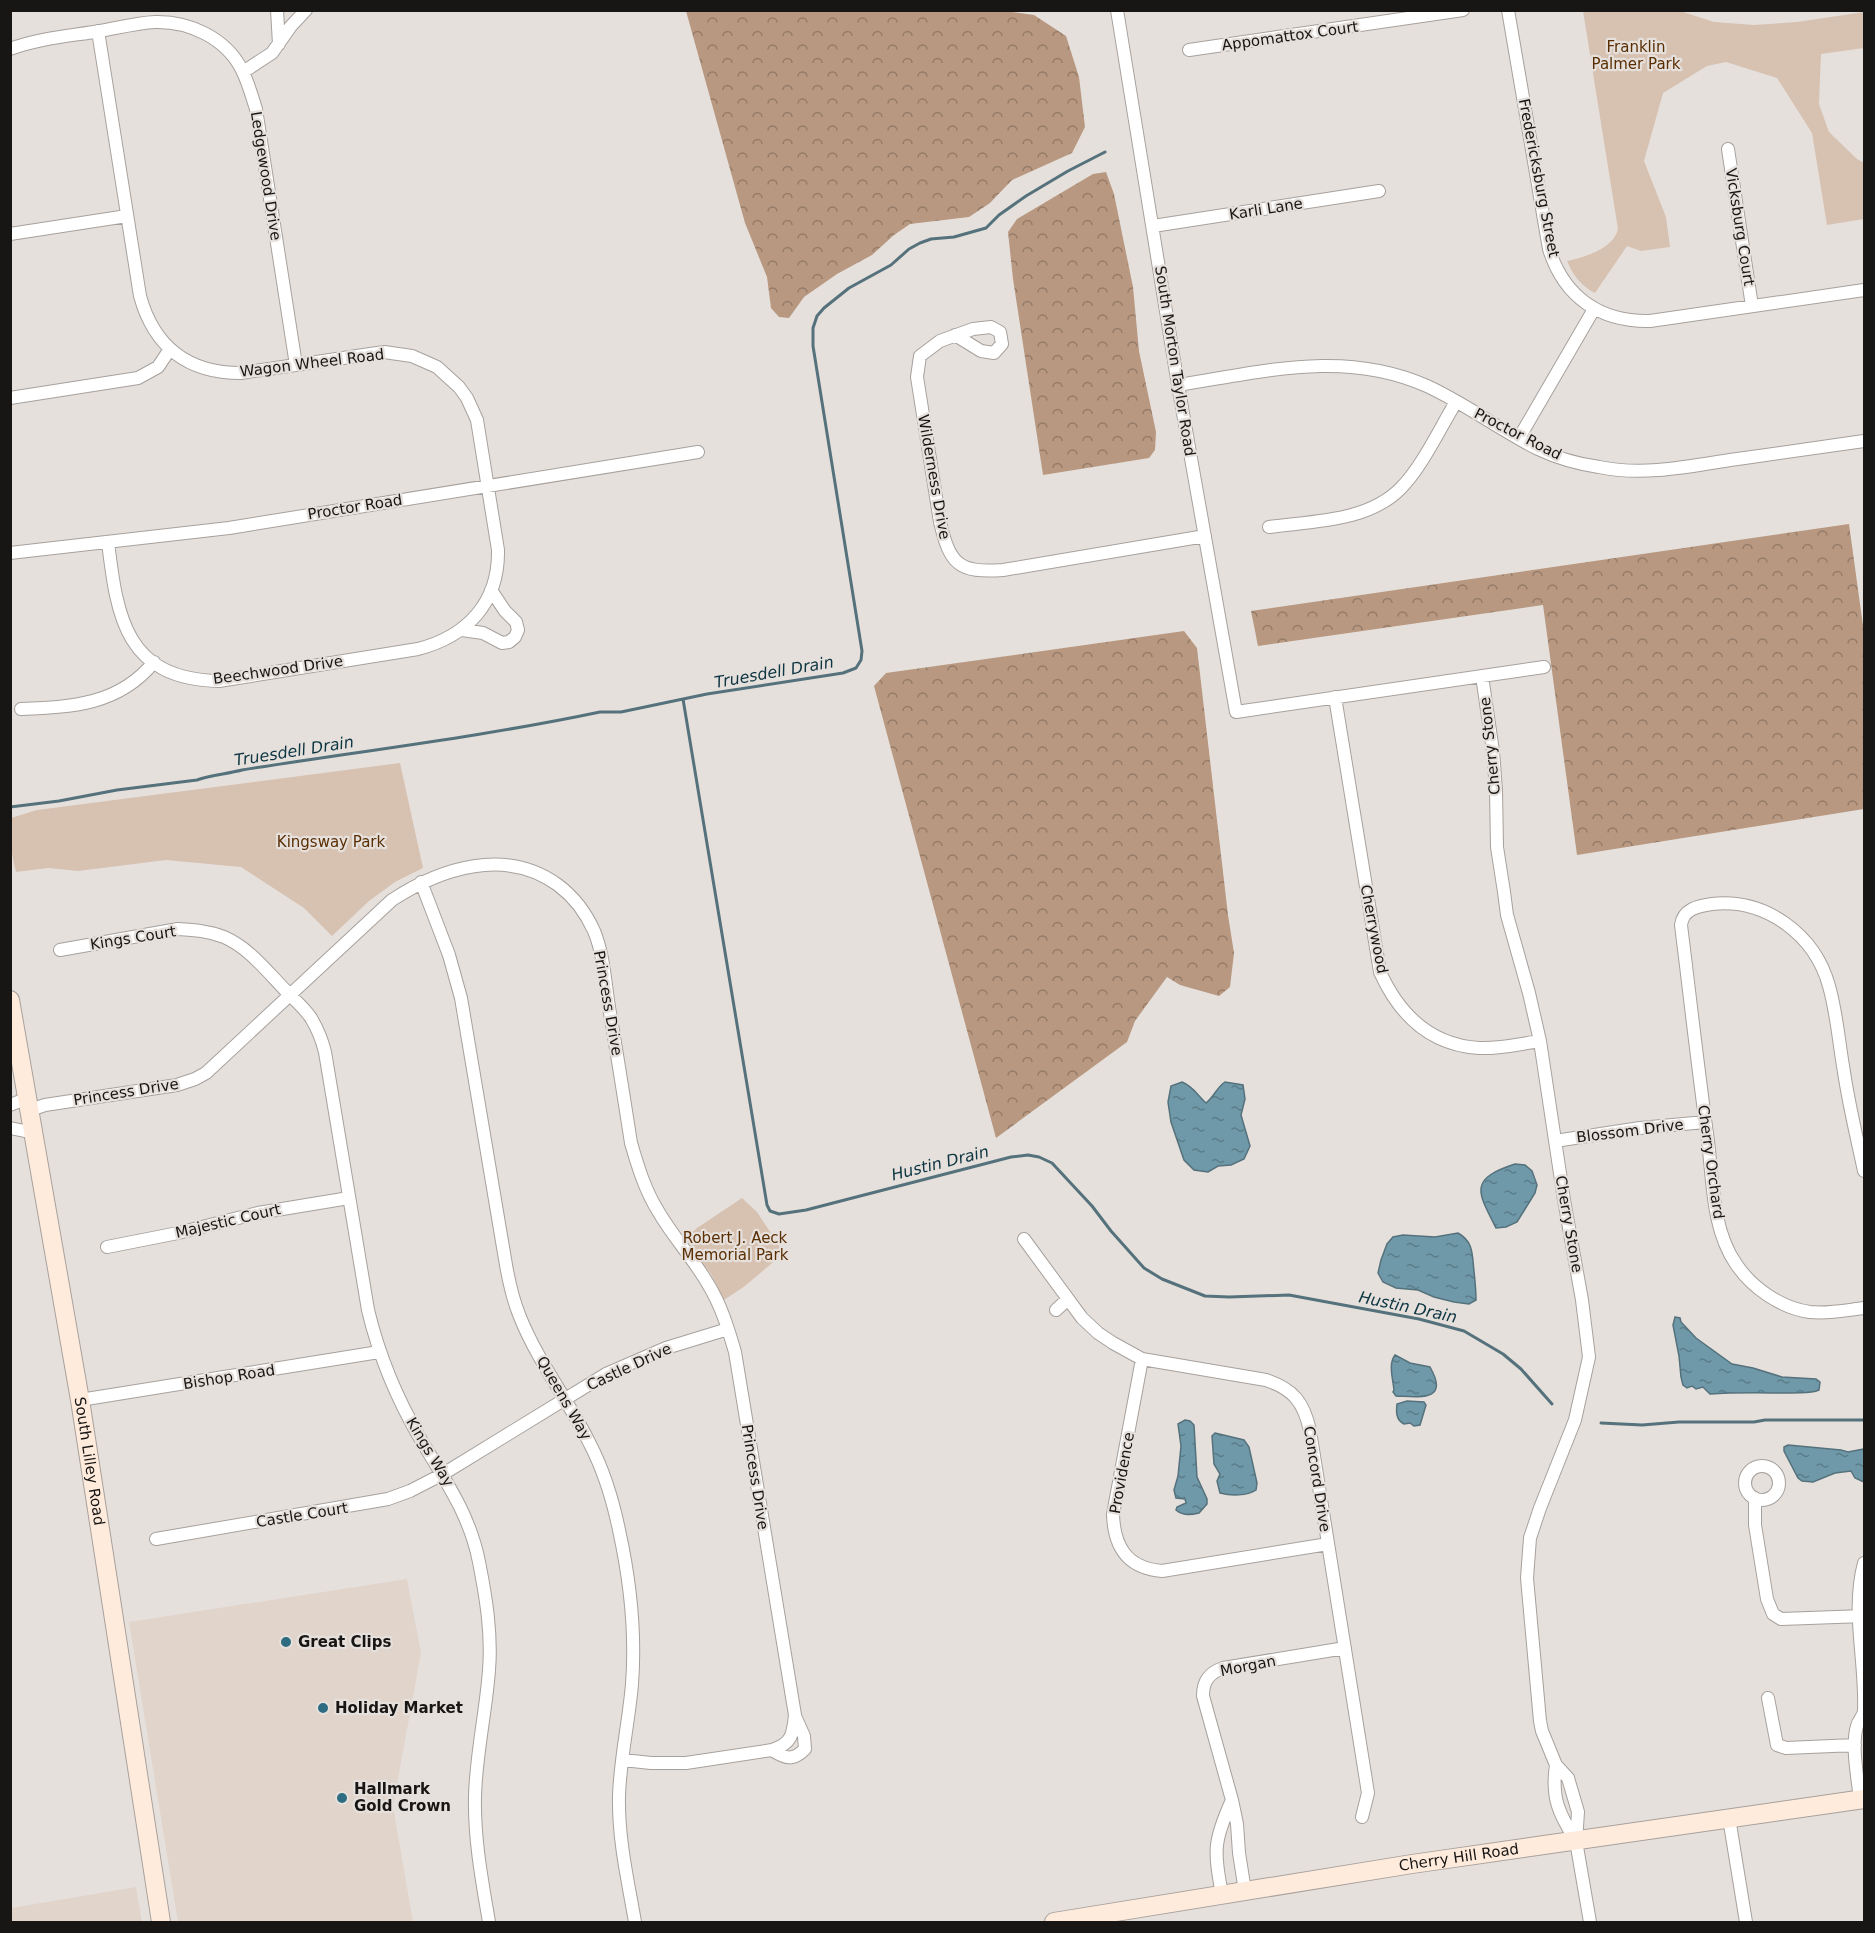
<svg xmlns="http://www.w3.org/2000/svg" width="1875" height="1933" viewBox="0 0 1875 1933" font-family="'DejaVu Sans',sans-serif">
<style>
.built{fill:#e1d4cb}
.forest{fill:url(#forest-crowns)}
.park{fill:#d7c1b1}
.water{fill:url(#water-ripples);stroke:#55727c;stroke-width:1.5}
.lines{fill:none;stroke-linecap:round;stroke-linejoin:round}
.stream{stroke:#55727c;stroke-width:3}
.street-casing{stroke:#a7a19d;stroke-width:14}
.secondary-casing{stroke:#a7a19d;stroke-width:20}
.street{stroke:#fff;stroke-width:12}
.secondary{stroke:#ffebdc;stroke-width:18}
.poi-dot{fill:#2d6c81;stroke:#e6e0dc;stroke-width:2}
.labels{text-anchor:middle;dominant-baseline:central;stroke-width:4.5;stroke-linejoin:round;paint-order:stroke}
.street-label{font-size:15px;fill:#181614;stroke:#e6e0dc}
.park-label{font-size:15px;fill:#5a2e03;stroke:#e6e0dc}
.poi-label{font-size:15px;font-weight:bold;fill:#181614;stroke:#e6e0dc;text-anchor:start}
.water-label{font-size:16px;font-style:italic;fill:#0d3542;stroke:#e6e0dc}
</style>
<defs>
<pattern id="forest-crowns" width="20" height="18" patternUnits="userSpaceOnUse" patternTransform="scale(1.5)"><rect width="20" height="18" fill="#b89880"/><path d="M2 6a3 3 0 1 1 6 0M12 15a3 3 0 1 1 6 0" fill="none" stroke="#957b68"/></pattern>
<pattern id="water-ripples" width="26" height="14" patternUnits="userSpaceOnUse" patternTransform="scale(1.5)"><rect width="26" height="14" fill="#6f99a9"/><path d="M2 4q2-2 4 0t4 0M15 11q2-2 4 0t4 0" fill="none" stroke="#5a7c88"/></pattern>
</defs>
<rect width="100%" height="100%" fill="#e6e0dc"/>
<path class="built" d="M407,1579l14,74 -28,153 20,116h-235l-49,-300z
M136,1887l6,35h-131v-14z"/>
<path class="forest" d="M1004,11l30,4 32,21 13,41 6,50 -13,26 -60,27 -22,23 -21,14 -59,7 -16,11 -22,20 -35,19 -33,23 -15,21 -10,-1 -8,-9 -4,-31 -22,-54 -59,-212z
M1106,172l8,22 19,93 6,64 17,81 -1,18 -6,8 -106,17 -30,-196 -5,-47 9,-13 76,-45z
M1849,524l15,109v176l-287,46 -34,-250 -285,41 -7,-35z
M1184,631l13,17 31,267 6,38 -4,34 -11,9 -39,-11 -13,-8 -32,44 -8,21 -131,96 -122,-452 12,-13z"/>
<path class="park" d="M1583,11h97l34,11 40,3 43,-3 67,-10v36l-43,6 -2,50 10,28 28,27 7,4v56l-37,6 -15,-92 -35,-55 -51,-16 -19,4 -44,27 -19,68 22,56 4,30 -29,4 -14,-5 -32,47c-14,-7 -22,-18 -28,-32 18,-4 46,-12 51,-32z
M400,763l23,105 -28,14 -26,19 -37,35 -28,-28 -63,-41 -75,-7 -88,11 -30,-3 -32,4c-5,-18 -6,-35 -5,-54l26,-8z
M742,1198l15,14 27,41 -39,33 -21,14 -13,-26 -26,-35 12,-11z"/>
<path class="water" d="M1182,1082c12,5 15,13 24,21 9,-7 10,-15 19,-21l18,3 2,14 -4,16 9,31 -6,13 -13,6 -13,1 -10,6 -14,-2 -10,-10 -13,-38 -3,-20 3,-16z
M1515,1164l10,1 7,6 5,14 -2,8 -18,29 -11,5 -10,1c-19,-37 -27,-49 19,-64z
M1458,1233c16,9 14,22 16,38 1,10 2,19 2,29l-7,4 -15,-2 -20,-5 -16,-7 -22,-2 -13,-6 -5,-9 3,-13 6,-16 6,-7 10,-2 32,2z
M1675,1317l5,1 1,4 15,16 36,26 21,4 29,9 34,2 4,3 -1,8c-9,4 -18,2 -28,3 -27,0 -54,-1 -81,1l-7,-7 -7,2 -4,-3 -5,2 -4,-3 -2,-8 -2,-21 -6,-31z
M1395,1355l15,8 20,4c20,35 -11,30 -34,29l-3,-4 1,-2c-1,-11 -6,-26 1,-35z
M1407,1401l17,1 2,3 -6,20 -6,1 -4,-3 -6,1c-8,-4 -8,-12 -7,-20z
M1185,1420l5,1 4,4 3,52 10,22v5l-8,9c-8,2 -16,3 -23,-3l1,-3 9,-4 -1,-4 -9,-1 -2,-8 4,-14 3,-30 -3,-22z
M1215,1433l29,7 5,7 8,36 -1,7c-9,6 -25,6 -36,3l-3,-12 3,-7 -6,-10 -2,-28z
M1788,1445l53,5 7,2 16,-3v33l-9,-4 -4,-7 -16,2 -22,9 -11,-1 -4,-3 -14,-27v-4z"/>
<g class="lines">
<path class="stream" d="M683,699l84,506 3,6 9,3 27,-4 205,-53 17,-2 11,2 13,6 40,43 19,25 33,37 18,11 43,17 24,1 60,-2 130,24 45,12 39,23 18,15 31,35
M10,807l49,-6 58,-11 80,-10c14,-5 30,-6 45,-10 119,-19 239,-33 358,-58h21l86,-18 136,-21 13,-5 5,-8 1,-9 -49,-305v-18l4,-12 7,-8 25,-20 42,-23 18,-16 11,-6 11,-4 23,-2 32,-9 13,-13 27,-19 42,-25 37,-19
M1601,1423l41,2 37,-3h75l11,-2h99"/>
<g class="street-casing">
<path id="street" d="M277,10l2,34
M1117,10l61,375 58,327 308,-45
M1508,10l41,239c15,48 51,73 101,72l214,-31
M98,31l42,265c14,51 48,77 101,77l143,-21 28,4 25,11 22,20 8,11 10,22 21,130c1,52 -30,86 -80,99l-199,32c-93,-2 -102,-63 -111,-139
M10,49c29,-11 60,-13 90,-18 18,-3 36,-8 55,-9 34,-1 71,16 87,48 6,12 10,26 14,39l40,256
M1189,50l274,-40
M243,72l29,-19 19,-27 15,-16
M1728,149l24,157
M1153,226l226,-35
M10,234l117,-18
M955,335l26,16 13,2 8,-9 -2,-12 -9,-5 -18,2 -33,12 -20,15 -3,21 23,145c10,43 19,51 63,48l202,-34
M1178,385c85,-13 166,-36 249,1 39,18 73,44 111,63 19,9 40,15 61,18 44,9 87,0 131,-7 45,-6 90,-13 134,-19
M10,398l128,-20 20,-11 12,-18
M1519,438l75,-129
M1269,527c44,-6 99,-5 132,-39 21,-21 39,-60 55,-86
M10,553l219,-25 469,-76
M462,630l21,3 19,10 7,-1 6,-5 3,-7 -2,-8 -11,-11 -14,-21
M1482,676l11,75 3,39 1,57 7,45 3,23 22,78 11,48 24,159 18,100 7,57 -14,63 -35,88 -10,30 -3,40 13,143 2,10 14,34 12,13 10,34 -2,29 14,81
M1335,697l45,275c19,42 50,73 99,76 20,1 41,-4 61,-7
M21,709c51,-2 98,-4 133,-47
M421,882l28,73 12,43 45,267c3,17 7,35 14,52 18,45 49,84 70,127 14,27 23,57 29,86 11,50 17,102 13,154 -3,37 -12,75 -13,112 -1,43 9,85 16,126
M60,950l118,-21c16,1 31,2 46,8 26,11 45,37 65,57 8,8 16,15 22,24 6,10 11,22 14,34l43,258c11,46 29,89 53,130 24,40 49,75 58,122 7,35 13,72 10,108 -3,42 -13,84 -14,126 -1,43 7,85 14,126
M10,1105l18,-7
M30,1110l15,-5 132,-20 18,-6 11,-6 186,-173c49,-32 114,-53 166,-15 16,12 28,28 36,46 10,24 11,51 15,76 8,46 15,91 22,136 7,24 14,47 27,68 15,26 35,47 50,73 13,21 20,44 27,68l60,363c-2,19 -3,29 -23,35l-86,13h-35l-28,-3
M10,1128l24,5
M1555,1141l85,-13 65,-6
M1864,1171c-7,-33 -15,-65 -20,-99 -5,-28 -7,-58 -15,-86 -14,-51 -63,-88 -117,-82 -14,2 -29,5 -31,21 9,72 17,144 27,216 5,41 4,88 28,123 16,24 45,44 74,48 18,2 37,-2 54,-4
M1024,1239l58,79 16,15 15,10 29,16 124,21c27,9 38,22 44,51l58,362 -6,24
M107,1247l71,-14 80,-20 91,-15
M1056,1310l12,-11
M1142,1359l-29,155c1,33 14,54 49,57l166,-27
M80,1400l299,-48
M1745 1483a17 17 0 1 1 34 0a17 17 0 1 1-34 0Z
M1755,1498v27l12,74 6,15 8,5 83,-3
M156,1539l232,-40 22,-8 33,-17 163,-100 60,-26 62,-19
M1768,1698l9,47 9,3 69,-3
M772,1750c14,9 21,11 33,-1l-1,-13 -9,-20
M1556,1765c-5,33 3,49 20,76
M1860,1800c-2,-21 -9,-54 -3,-74 1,-6 7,-9 7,-16 2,-49 -13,-99 0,-147
M1729,1818l17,104
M1245,1891l-6,-38 -2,-29 -5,-24 -29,-104c0,-15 6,-23 20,-28l122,-20
M1222,1895c-8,-45 -9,-53 10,-95"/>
</g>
<g class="secondary-casing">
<g id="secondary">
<path id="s1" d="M10,1000l70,400 81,522"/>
<path id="s2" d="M1054,1922l358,-58 452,-65"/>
</g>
</g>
<use href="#street" class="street"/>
<use href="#secondary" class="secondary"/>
</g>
<g class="poi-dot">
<circle cx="286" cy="1642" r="6"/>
<circle cx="323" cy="1708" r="6"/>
<circle cx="342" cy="1798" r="6"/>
</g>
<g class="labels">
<g class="street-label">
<text transform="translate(1290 36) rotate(-8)">Appomattox Court</text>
<text transform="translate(266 176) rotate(81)">Ledgewood Drive</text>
<text transform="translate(1539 178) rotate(79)">Fredericksburg Street</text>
<text transform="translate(1266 209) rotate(-9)">Karli Lane</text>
<text transform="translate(1740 227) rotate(81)">Vicksburg Court</text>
<text transform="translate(1175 361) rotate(81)">South Morton Taylor Road</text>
<text transform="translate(312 363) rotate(-7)">Wagon Wheel Road</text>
<text transform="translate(1518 434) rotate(27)">Proctor Road</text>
<text transform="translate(934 477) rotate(80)">Wilderness Drive</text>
<text transform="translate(355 507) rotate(-9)">Proctor Road</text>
<text transform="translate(278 670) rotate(-8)">Beechwood Drive</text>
<text transform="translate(1490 746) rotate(-96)">Cherry Stone</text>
<text transform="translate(1374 929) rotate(79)">Cherrywood</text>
<text transform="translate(133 938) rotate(-9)">Kings Court</text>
<text transform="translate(608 1003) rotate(80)">Princess Drive</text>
<text transform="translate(126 1092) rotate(-9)">Princess Drive</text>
<text transform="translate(1630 1131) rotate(-7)">Blossom Drive</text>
<text transform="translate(1711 1162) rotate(82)">Cherry Orchard</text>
<text transform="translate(228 1221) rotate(-13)">Majestic Court</text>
<text transform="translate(1569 1224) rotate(80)">Cherry Stone</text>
<text transform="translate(629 1367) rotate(-25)">Castle Drive</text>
<text transform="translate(229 1377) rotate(-9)">Bishop Road</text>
<text transform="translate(564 1398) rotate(60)">Queens Way</text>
<text transform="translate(430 1452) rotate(59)">Kings Way</text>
<text stroke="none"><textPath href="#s1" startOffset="468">South Lilley Road</textPath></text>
<text transform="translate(1122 1473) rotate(-80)">Providence</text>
<text transform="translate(755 1477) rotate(81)">Princess Drive</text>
<text transform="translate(1317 1479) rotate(81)">Concord Drive</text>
<text transform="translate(302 1515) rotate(-9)">Castle Court</text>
<text transform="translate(1248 1666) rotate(-11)">Morgan</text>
<text stroke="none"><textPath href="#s2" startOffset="410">Cherry Hill Road</textPath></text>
</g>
<g class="park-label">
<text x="1636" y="47">Franklin<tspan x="1636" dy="17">Palmer Park</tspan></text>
<text x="331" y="842">Kingsway Park</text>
<text x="735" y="1238">Robert J. Aeck<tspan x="735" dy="17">Memorial Park</tspan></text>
</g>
<g class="poi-label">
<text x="298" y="1642">Great Clips</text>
<text x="335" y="1708">Holiday Market</text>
<text x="354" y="1789">Hallmark<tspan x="354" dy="17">Gold Crown</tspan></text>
</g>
<g class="water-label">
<text transform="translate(774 672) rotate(-10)">Truesdell Drain</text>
<text transform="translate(294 751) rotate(-9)">Truesdell Drain</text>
<text transform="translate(940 1163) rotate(-14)">Hustin Drain</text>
<text transform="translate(1408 1307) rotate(12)">Hustin Drain</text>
</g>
</g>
<rect width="1875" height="1933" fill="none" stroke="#181614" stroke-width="24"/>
</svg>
